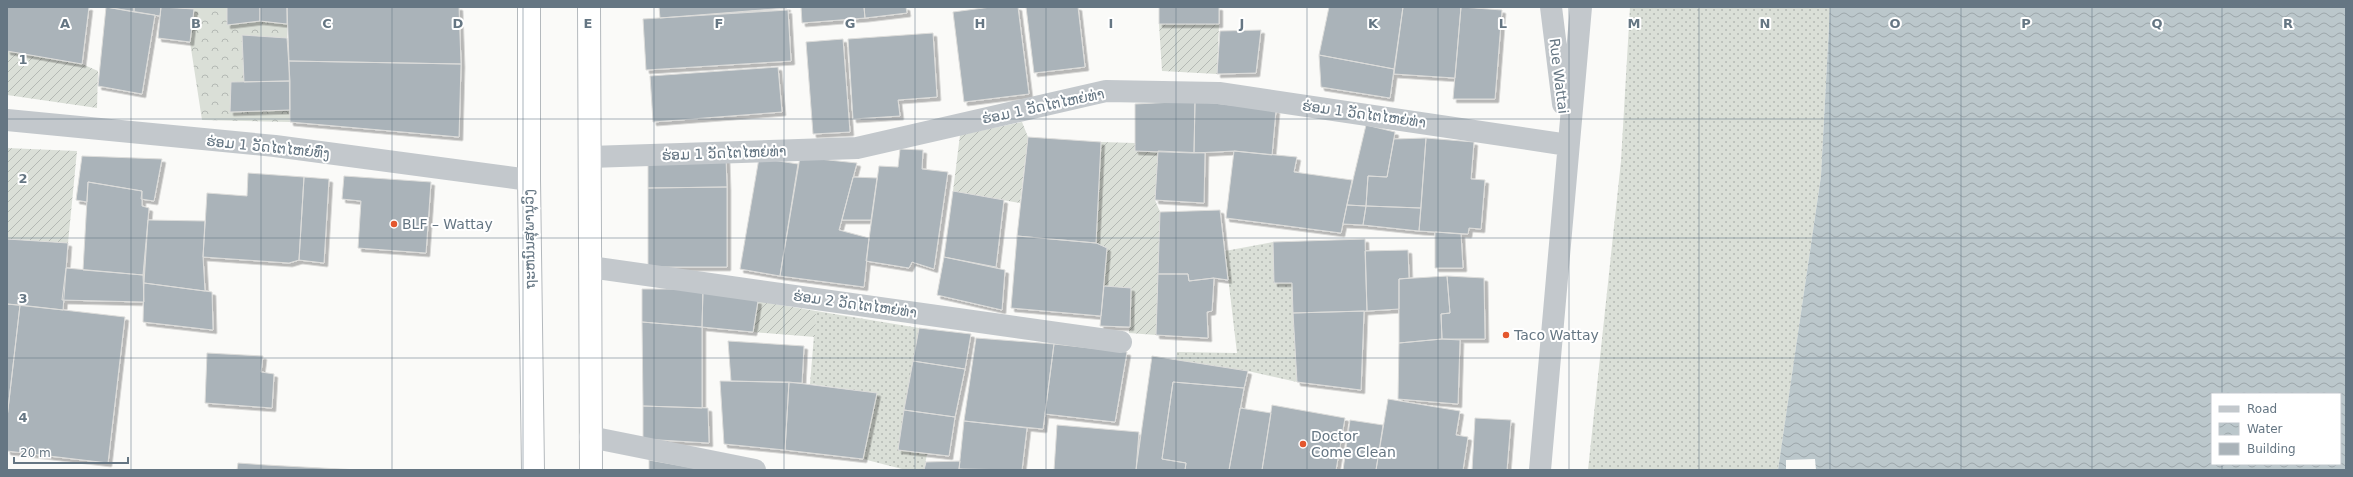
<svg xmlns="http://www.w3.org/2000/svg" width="2353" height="477" viewBox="0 0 2353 477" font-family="'DejaVu Sans','Noto Sans Lao',sans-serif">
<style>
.grass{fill:url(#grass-dots)}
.forest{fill:url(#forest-crowns)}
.garden{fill:url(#garden-furrows)}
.water{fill:url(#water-waves);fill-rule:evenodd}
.pier{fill:#fafaf8}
.building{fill:#aab3b9;stroke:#dcdcda;filter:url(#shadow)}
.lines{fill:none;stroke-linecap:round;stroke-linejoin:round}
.highway-casing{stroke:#b4b9bd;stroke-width:24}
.street{stroke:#c3c8cc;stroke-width:22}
.highway{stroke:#fff;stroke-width:22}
.grid{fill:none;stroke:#657683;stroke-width:1;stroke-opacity:0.55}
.poi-dot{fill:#e4572e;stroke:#fff;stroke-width:1.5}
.labels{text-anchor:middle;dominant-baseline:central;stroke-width:4;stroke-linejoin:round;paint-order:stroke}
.street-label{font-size:14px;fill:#657683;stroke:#fff}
.poi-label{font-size:14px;fill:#657683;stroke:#fff;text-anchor:start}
.grid-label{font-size:13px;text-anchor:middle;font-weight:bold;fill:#657683;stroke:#fff;stroke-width:4;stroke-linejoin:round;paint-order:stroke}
</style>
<defs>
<pattern id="grass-dots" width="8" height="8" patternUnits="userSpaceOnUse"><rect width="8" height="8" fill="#dadfd7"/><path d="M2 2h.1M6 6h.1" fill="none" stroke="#b4b9b4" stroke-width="1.8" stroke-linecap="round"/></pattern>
<pattern id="forest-crowns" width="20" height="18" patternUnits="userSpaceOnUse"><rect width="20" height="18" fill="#dadfd7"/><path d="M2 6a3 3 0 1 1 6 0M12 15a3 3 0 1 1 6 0" fill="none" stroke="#b4b9b4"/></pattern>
<pattern id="garden-furrows" width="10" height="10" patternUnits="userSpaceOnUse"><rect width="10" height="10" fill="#dadfd7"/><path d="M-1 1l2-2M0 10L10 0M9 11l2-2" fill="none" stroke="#b4b9b4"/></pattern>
<pattern id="water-waves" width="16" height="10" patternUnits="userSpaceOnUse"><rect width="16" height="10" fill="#bbc7cb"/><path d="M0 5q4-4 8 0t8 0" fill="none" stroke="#9ca6aa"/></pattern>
<filter id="shadow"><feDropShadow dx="3.5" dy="3.5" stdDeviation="0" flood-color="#0004"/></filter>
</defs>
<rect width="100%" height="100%" fill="#fafaf8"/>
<path class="grass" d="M1630,7h200l-9,169 -43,294h-190l33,-309z
M1273,242l1,41h18l5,99 -49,-11 -72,-9 1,-10 60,1 -12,-102z
M816,311l103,17 -21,122 29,4 -3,16h-18l-43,-11 13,-66 -66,-9z"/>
<path class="forest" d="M183,7h44l1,18 32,-4 27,3v14l-45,-3 2,47h-13l-1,29 60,-1v12l-88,-2 -12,-78 4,-33z"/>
<path class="garden" d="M1159,24h60l-2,50 -55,-3z
M7,51l75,13 16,7 -1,37 -90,-13z
M1022,122l6,15 -8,66 -67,-12 7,-56z
M1101,142l34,1 23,8 -3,49 5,12 -4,123 -27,-2 2,-45 -27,-2 3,-38 -11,-5z
M7,148l70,3 -9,92 -61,-4z
M758,301l58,10 -1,26 -62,-5z"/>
<path class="water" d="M1830,7h516v463h-568l43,-294zM2212,394h128v70h-128z"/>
<path class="pier" d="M1815,459l1,11h-30v-10z"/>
<path class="building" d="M7,7h82l-7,57 -75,-13z
M106,7l49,8 -13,79 -44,-8z
M106,7h28v5z
M134,7h27l-1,9 -26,-4z
M161,7l33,2 -4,33 -32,-4z
M227,7h33v14l-33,4z
M260,7h27v17l-27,-3z
M287,7h172l2,57 -172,-3z
M659,7h128v1l-127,10z
M801,7h63l1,11 -63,5z
M864,7h42l1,6 -42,5z
M991,7h27l11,87 -65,8 -11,-90z
M1026,7h52l7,60 -51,6z
M1159,7h60v17h-60z
M1329,7h74l-9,62 -75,-14z
M1403,7h58l-6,71 -61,-4z
M1461,7l41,3 -7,89h-42z
M788,10l3,51 -145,9 -3,-51z
M1261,30l-5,43 -39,1 3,-43z
M933,33l4,64 -39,3 2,16 -47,3 -5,-80z
M242,35l45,3 3,43 -46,1z
M843,39l7,93 -37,2 -7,-92z
M1319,55l75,14 -4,29 -69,-11z
M289,61l172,3 -2,73 -169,-15z
M778,67l4,45 -129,10 -3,-46z
M290,81v29l-60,2 1,-30z
M1195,101l-1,52 -59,-2v-47z
M1195,101l81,9 -4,45 -38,-4 -40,2z
M1366,125l29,7 -8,45 -19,-1 -2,30 -19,-1z
M1028,137l73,5 -5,101 -79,-7z
M1426,138l48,4 -3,37 14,1 -4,49 -12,-1 -1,6 -49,-3z
M1426,138l-5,70 -55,-2 2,-30 19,1 7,-38z
M900,149l23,1 -1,19 26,3 -14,97 -22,-7 -3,6 -43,-7 13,-95 19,1z
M1158,151l47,2 -1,50 -49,-3z
M1234,151l63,6 -3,15 58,8 -11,53 -115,-15z
M82,156l80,3 -8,42 -13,-2 1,-8 -54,-9 -1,20 -11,-2z
M800,157l57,6 -18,67 30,8 -5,49 -84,-11z
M726,158l1,29 -79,1v-29z
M759,158l39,6 -18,112 -40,-7z
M248,173l56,4 -5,83 -10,3 -86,-6 4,-64 40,3z
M344,176l87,6 -5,71 -68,-5 3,-47 -19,-2z
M304,177l25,2 -5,84 -25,-3z
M853,177l24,1 -6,42h-29z
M88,182l54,9v15l7,2 -6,67 -60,-5z
M727,187v80h-79v-79z
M953,191l51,9 -8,67 -52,-10z
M1347,205l19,1 -3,19 -20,-1z
M1366,206l55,2 -2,23 -56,-6z
M1220,210l8,70 -14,-2 -25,3 -1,-7h-30l2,-62z
M148,220l57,1 -2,36 2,34 -61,-8z
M1435,232l26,2 2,34h-28z
M1017,236l79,7 11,5 -6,68 -90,-8z
M7,239l61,4 -5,67 -56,-6z
M1365,239l2,72 -74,2 -1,-30h-18l-1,-41z
M1408,250l1,28 -10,1v30l-32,2 -2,-60z
M944,257l61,13 -3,40 -65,-15z
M66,268l77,7 1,27 -82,-2z
M1158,274h30l1,7 25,-3 -2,33 -5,1 1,26 -52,-3z
M1447,276l3,37 -9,1 1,25 -43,4v-64z
M1447,276l37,2 1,61h-43l-1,-25 9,-1z
M144,283l68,9 1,38 -70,-8z
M1104,286l27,2 -1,39 -30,-1z
M642,289h61l-1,38 -60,-5z
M703,289l55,12 -5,31 -51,-5z
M7,304l13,1 -13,113z
M20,305l105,12 -17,146 -101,-12v-33z
M1364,311l-3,79 -64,-8 -4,-69z
M642,322l60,5v81l-59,-2z
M919,328l52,6 -6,35 -52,-8z
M976,338l78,6 -11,85 -79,-8z
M1442,339l18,1 -2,64 -60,-5 1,-56z
M728,341l76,5 -2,37 -71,-2z
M1054,344l73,8 -12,70 -70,-8z
M207,353l56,3 -2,16 13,2 -2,34 -67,-5z
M1152,356l96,15 -4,17 -71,-6 -11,77 24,4 -1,7h-49z
M913,361l52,8 -10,48 -51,-7z
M720,381l69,1 -4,68 -61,-6z
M789,382l88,11 -14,66 -78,-9z
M1173,382l71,6 -15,82h-44l1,-7 -24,-4z
M1388,399l72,12 -4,24 12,2 -5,33h-87z
M1272,405l73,13 -9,52h-74z
M643,406l65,2 1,35 -66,-4z
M1240,408l31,5 -9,57h-33z
M904,410l51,7 -6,39 -51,-6z
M1475,418l36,2 -4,50h-35z
M1350,420l33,5 -7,45h-33z
M964,421l63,7 -5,42 -63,-1z
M1057,425l82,7 -3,38h-82z
M649,460l57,10h-57z
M960,461l-1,8 9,1h-44l2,-8z
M238,463l28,2 93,5h-122z"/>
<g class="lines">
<g class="highway-casing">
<path id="highway" d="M529,7v173l4,290
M589,7l2,463"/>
</g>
<path class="street" d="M1551,7l12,97
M7,120l268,26 254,34
M590,157l267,-9 249,-57 113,2 349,52
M590,267l531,75
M590,437l165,33
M1540,470l41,-463"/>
<use href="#highway" class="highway"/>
</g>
<path class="grid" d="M131,7v463M261,7v463M392,7v463M523,7v463M654,7v463M784,7v463M915,7v463M1046,7v463M1176,7v463M1307,7v463M1438,7v463M1569,7v463M1699,7v463M1830,7v463M1961,7v463M2092,7v463M2222,7v387M7,119h2339M7,238h2339M7,358h2339M2222,464v6"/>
<g class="poi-dot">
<circle cx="394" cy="224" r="4"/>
<circle cx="1506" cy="335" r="4"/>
<circle cx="1303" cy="444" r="4"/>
</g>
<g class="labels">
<g class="street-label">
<text transform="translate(1559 76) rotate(83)">Rue Wattai</text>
<text transform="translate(1043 106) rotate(-12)">ຮ່ອມ 1 ວັດໄຕໄຫຍ່ທ່າ</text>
<text transform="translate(1364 114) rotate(8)">ຮ່ອມ 1 ວັດໄຕໄຫຍ່ທ່າ</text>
<text transform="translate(268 147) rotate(6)">ຮ່ອມ 1 ວັດໄຕໄຫຍ່ທົ່ງ</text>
<text transform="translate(724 153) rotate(-2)">ຮ່ອມ 1 ວັດໄຕໄຫຍ່ທ່າ</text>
<text transform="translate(529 239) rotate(-91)">ຖະຫນົນສຸພານຸວົງ</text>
<text transform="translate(855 304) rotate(8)">ຮ່ອມ 2 ວັດໄຕໄຫຍ່ທ່າ</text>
</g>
<g class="poi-label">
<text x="402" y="224">BLF – Wattay</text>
<text x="1514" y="335">Taco Wattay</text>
<text x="1311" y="436">Doctor<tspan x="1311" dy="16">Come Clean</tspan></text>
</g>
</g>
<g class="grid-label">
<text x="65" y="28">A</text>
<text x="196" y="28">B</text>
<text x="327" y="28">C</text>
<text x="458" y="28">D</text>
<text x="588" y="28">E</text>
<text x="719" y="28">F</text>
<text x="850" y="28">G</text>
<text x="980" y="28">H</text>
<text x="1111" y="28">I</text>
<text x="1242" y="28">J</text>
<text x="1373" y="28">K</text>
<text x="1503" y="28">L</text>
<text x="1634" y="28">M</text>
<text x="1765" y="28">N</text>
<text x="1895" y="28">O</text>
<text x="2026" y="28">P</text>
<text x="2157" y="28">Q</text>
<text x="2288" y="28">R</text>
<text x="23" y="64">1</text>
<text x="23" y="183">2</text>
<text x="23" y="303">3</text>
<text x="23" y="422">4</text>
</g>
<rect width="2353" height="477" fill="none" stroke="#657683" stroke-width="16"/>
<rect x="2211" y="393" width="130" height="72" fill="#ffffff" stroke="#c1c8cd"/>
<rect x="2219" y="406" width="20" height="6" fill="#c3c8cc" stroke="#c1c8cd"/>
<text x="2247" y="413" font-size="12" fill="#657683">Road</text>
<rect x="2219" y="423" width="20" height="12" fill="url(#water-waves)" stroke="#c1c8cd"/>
<text x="2247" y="433" font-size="12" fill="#657683">Water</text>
<rect x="2219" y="443" width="20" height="12" fill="#aab3b9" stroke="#c1c8cd"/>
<text x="2247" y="453" font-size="12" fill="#657683">Building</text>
<path d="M14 457v6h114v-6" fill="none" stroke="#657683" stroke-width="2"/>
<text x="20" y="457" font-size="12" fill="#657683" stroke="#ffffff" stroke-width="3" paint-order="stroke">20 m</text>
</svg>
